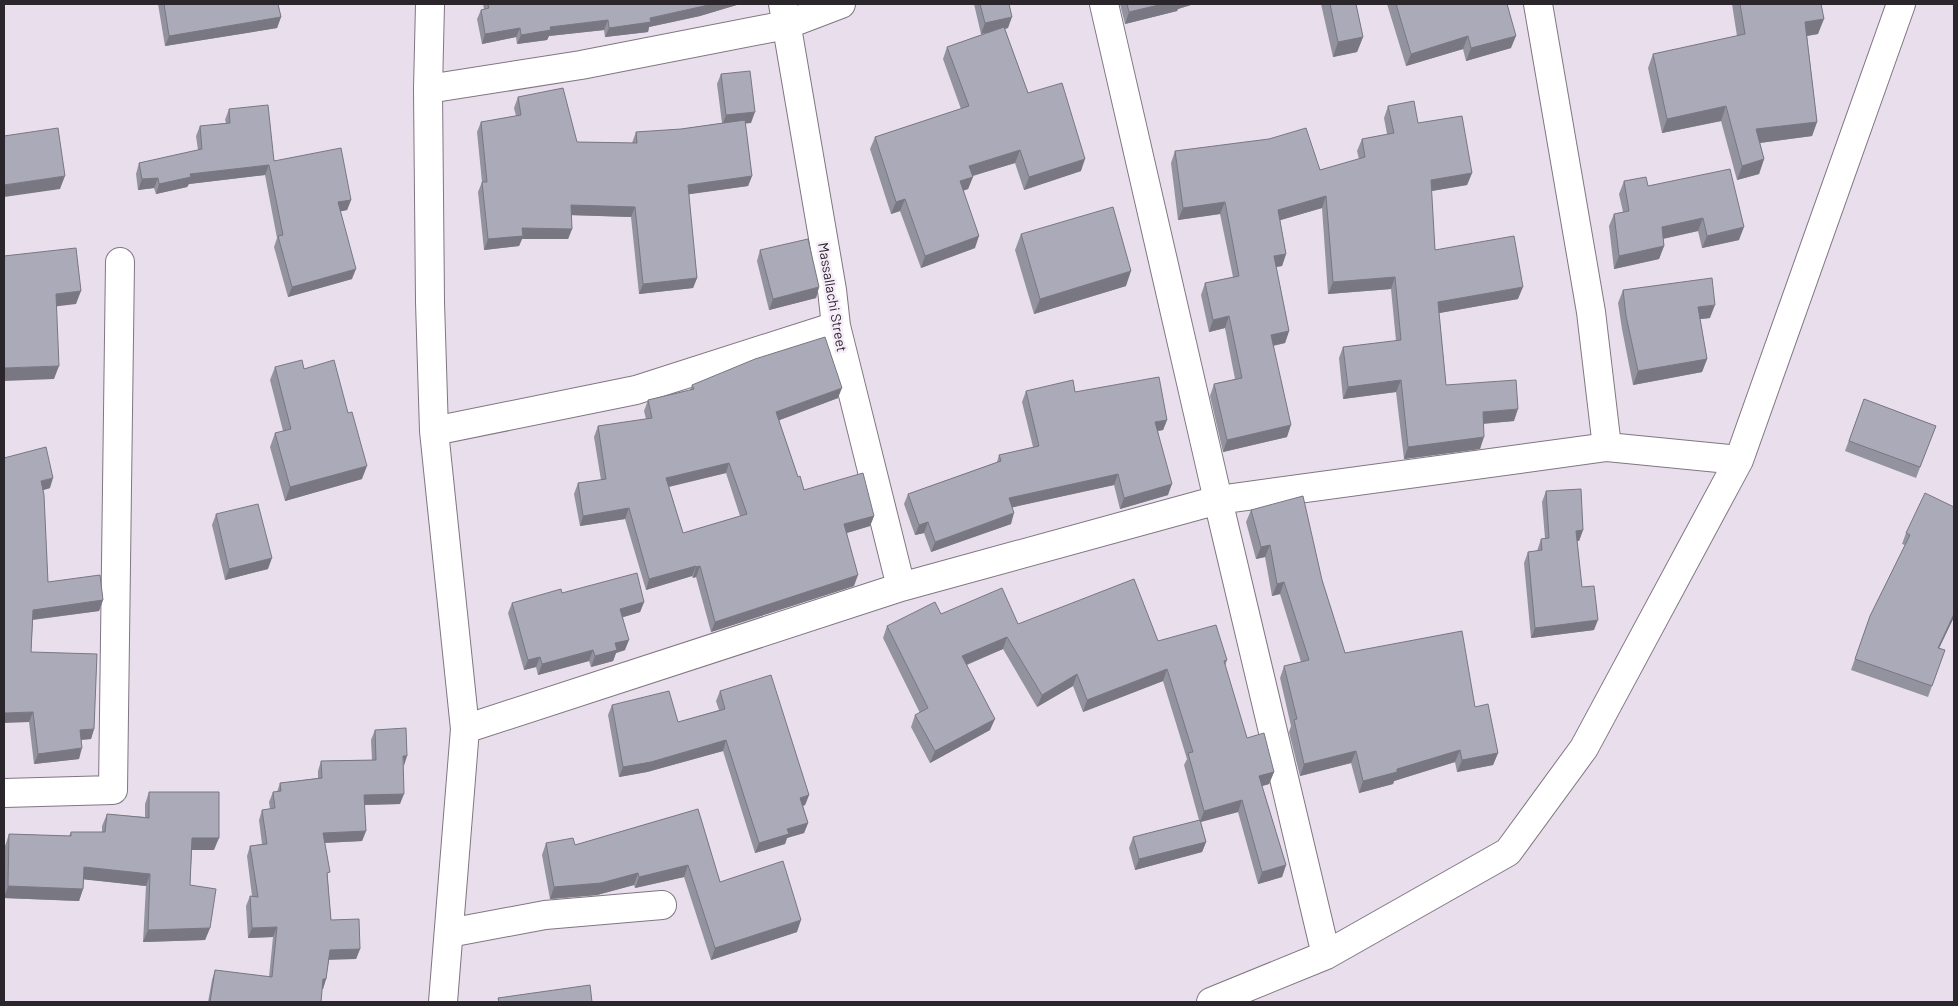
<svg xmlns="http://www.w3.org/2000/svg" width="1958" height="1006" viewBox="0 0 1958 1006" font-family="Barlow,sans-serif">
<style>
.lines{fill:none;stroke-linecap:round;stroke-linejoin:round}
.street-casing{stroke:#807682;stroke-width:30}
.street{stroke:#fff;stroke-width:28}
.wall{fill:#93929f;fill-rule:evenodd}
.shaded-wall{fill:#787782}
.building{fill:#abaab9;stroke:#787782;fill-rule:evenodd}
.labels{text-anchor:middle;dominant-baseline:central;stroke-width:5;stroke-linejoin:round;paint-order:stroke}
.street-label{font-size:14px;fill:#2b262b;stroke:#f6ebf8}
</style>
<rect width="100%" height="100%" fill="#e9deeb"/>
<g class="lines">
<g class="street-casing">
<path id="street" d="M430,4l-2,85 2,213 4,129 31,298 -22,273
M783,4l49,286 4,36 65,261
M1104,4l114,496 108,455
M1538,4l53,308 16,135
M428,89l153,-24 205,-40 55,-21
M434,431l202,-41 200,-64
M465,729l436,-142 317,-87 389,-53 132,13
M4,793l109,-3 7,-528
M449,933l96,-18 117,-10
M1211,1002l115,-47 182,-103 76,-104 155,-288 162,-456"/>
</g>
<use href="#street" class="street"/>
</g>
<path class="wall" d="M158,4h120l3,13 -4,11 -112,18z
M483,4h257l-40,12 -51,11 -1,5 -43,5 -1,-7 -55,6 -2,4 -30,4 -1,-7 -34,7 -5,-25 4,-9 3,-1z
M974,4h35l-1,24 -3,1 23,64 53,78 -57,19 -9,-27 -42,13 -5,13 -5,2 12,57 -54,20 -21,-57 -9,3 -21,-65 5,-12 86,-28 -18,-50 4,-12 45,-16 -11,3z
M1120,4h74l-16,5 -1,2 -52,13z
M1321,4h35l7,33 -6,15 -24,5z
M1387,4h120l4,44 -45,13 -3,-12 -57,17z
M1732,4h89l-3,30 -11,2 10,86 -5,14 -52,7 4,16 -5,15 -22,6 -16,-59 -59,12 -14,-65 5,-14 84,-18z
M721,74l30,49h-6l7,53 -4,10 -60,8 9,84 -4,10 -54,6 -8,-77 -60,-2 1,14 -4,10h-46l-3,7 -35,4 -6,-58 4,-10 -5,-50 4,-10 35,-6 -2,-8 4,-11 59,45 55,1 4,-11 45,-3 41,-6 -5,-39z
M1388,106l30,17 54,50 -5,12 -36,6 4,59 83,49 -79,14 7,72 68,36 -31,3 -3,25 -76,10 -8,-67 -53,7 -4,-41 4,-11 53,-6 -5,-52 -63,5 -6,-86 -42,12 6,34 -4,12 -6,1 13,64 -4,12 -12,3 14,91 -64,15 -13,-56 4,-12 21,-5 -10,-51 -16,4 -8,-37 4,-12 28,-6 -13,-63 -42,6 -7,-57 4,-12 145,19 39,-11 -2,-8 5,-12 25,-5 -3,-16z
M229,109l45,52 77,39 -4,10 -7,1 12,68 -64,18 -14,-50 3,-9 -12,-63 -76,9 -2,3 -31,7 -2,-6 -16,2 -2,-16 3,-11 59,-13 -2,-14 4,-10 26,-3 -1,-3z
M1624,181l24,5 91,54 -37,8 -4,-17 -35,8 1,7 -5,13 -45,10 -5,-43 5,-12 9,-2 -4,-18z
M1021,234l105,52 -92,28 -19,-64z
M760,250l59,37 -3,11 -47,12 -12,-49z
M1623,290l87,28 -10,1 7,40 -5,13 -69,13 -11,-56 -4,-26z
M275,367l29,2 58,110 -77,22 -15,-54 5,-14 8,-2 -13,-51z
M692,385l146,13 -59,22 19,57 6,13 70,26 -4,10 -23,7 7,53 -143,46 -15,-55 -3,1 -1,-2 -46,14 -21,-71 -45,7 -6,-32 4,-11 23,-3 -7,-43 4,-11 48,-7 -2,-8 4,-11 42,-10zM726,473l14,43 -57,17 -14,-46z
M1026,391l49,1 92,28 -4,10 -5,1 10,64 -48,14 -6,-24 -102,22 -1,17 -80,28 -7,-19 -9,2 -11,-31 4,-10 89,-32 2,-7 34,-8 -11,-45z
M1864,399l72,27 -20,52 -71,-27z
M4,458l46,30 -7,2 5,92 55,18 -4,11 -66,9 -2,32 63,77 -3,10 -10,1 -2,19 -45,5 -5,-42z
M1546,491l37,39 -4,11h-2l5,46 12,43 -63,8 -7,-75 4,-11 9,-1 4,-12 4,-1 -3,-36z
M1954,507v110l-15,31 6,2 -17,47 -77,-27 19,-54 35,-71 -3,-1 4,-11z
M1251,510l71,70 23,73 130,54 23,46 -5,12 -36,7 -2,-10 -61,19 -1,3 -34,9 -8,-30 -51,13 -11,-44 2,-6 -11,-48 4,-12 17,-4 -21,-68 -8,2 -7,-39 -9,2 -10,-37z
M216,514l52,55 -43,11 -13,-55z
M562,593l82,9 -4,10 -17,5 2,33 -9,3 -3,8 -22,6 -2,-6 -51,14 -2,-8 -12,3 -16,-57 4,-10z
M941,614l77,10 140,17 69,19 -2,6 22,72 27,34 -5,12 -7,2 24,79 -4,12 -24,7 -20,-72 -37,10 5,20 -4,10 -67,18 -6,-22 4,-11 66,-17 -15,-55 3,-6 -24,-78 -80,31 -10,-26 -36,21 -34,-58 -36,16 23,65 -60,33 -19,-36 4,-12 5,-2 -37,-75 4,-12z
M720,691l89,104 -4,10 -2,1 5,17 -4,10 -17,5 -2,6 -30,9 -32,-102 -76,21 -28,5 -11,-62 4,-10 66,17 41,-12 -3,-9z
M375,730l28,36 -3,38 -36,1 2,26 -4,10 -37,2 6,77 29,29 -4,10h-27l-3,20 -3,10h-1l-1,13h-113l4,-22 3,-10 54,7 4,-40 -25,1 -2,-32 4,-10h2l-5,-40 3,-10 12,-2 -3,-24 3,-10 8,-1 -1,-7 4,-10h4l3,-9 38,-5v-7l3,-10 51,-1 -1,-20z
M149,792l65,58h-22l-2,35 20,43 -5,12 -62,2 3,-56 -62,-7 -1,10 -4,12 -75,-3 1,-52 4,-12 60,2 2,-4h31v-6l5,-12 38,3v-13z
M698,809l22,73 77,50 -86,28 -27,-83 -49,11 -1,-3 -37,10 -47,4 -8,-44 4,-12 29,2z"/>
<path class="shaded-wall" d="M712,4h28l-40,12 -51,11 -1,5 -43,5 4,-9z
M1163,4h31l-16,5 -1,2 -52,13 4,-12z
M281,17l-4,11 -112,18 4,-10z
M1012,17l-4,11 -27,6 4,-11z
M1824,19l-6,15 -18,3 5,-15z
M608,20l-4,10 -55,6 -2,4 -30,4 4,-9 29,-8z
M520,28l-4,9 -34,7 3,-10z
M1468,36l-5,13 -57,17 5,-12z
M1516,36l-5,12 -45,13 5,-13z
M1363,37l-6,15 -24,5 5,-15z
M1726,106l-5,15 -59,12 5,-14z
M755,112l-4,11 -29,3 4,-11z
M1817,122l-5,14 -61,8 5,-15z
M1020,150l-5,13 -50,15 4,-12z
M1085,159l-4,12 -57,19 5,-13z
M1764,159l-5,15 -22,6 5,-14z
M269,165l-4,10 -76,9 -2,3 -31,7 3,-10 31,-10z
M1472,173l-5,12 -41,7 5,-12z
M65,176l-5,13 -56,8v-12z
M752,176l-4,10 -64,9 4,-10z
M973,177l-5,12 -13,4 5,-12z
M158,178l-4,10 -16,2 4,-11z
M1326,196l-4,12 -48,14 4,-12z
M905,199l-5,12 -9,3 5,-12z
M351,200l-4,10 -13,3 4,-11z
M1225,202l-5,12 -42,6 5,-12z
M571,205l64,2 -4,10 -63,-2z
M1703,218l-5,13 -41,9 5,-13z
M1744,227l-5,13 -37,8 5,-12z
M522,228l50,1 -4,10h-46l-3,7 -35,4 4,-11z
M979,236l-4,12 -54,20 4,-12z
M1664,246l-5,13 -45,10 5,-13z
M1286,254l-4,12 -13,2 5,-12z
M356,269l-4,10 -64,18 4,-10z
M1131,271l-5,15 -92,28 6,-15z
M1395,277l-4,12 -63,5 5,-12z
M697,278l-4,10 -54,6 4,-10z
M819,287l-3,11 -47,12 4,-11z
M1523,287l-5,12 -84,15 4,-12z
M81,291l-5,13 -25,3 5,-13z
M1715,305l-5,13 -17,2 5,-13z
M1229,316l-4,12 -16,4 4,-12z
M1289,331l-4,12 -18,4 4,-12z
M1707,359l-5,13 -69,13 5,-14z
M59,366l-5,13 -50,2v-13z
M1401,380l-5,12 -53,7 5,-12z
M842,388l-4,10 -66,25 4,-11z
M1518,409l-4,12 -36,3 5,-12z
M1167,420l-4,10 -12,2 4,-10z
M1291,425l-4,12 -64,15 4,-12z
M1484,437l-4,12 -76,10 4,-12z
M729,463l-3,10 -63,15 3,-10z
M367,466l-5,13 -77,22 5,-14z
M1118,474l-4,11 -109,24 4,-11z
M53,478l-3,10 -13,4 4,-11z
M1172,484l-4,11 -48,14 4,-11z
M629,508l-4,11 -45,7 3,-10z
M1014,513l-3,11 -80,28 4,-10z
M874,516l-4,10 -30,9 4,-11z
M928,522l-4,11 -9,2 4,-10z
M1583,530l-4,11h-7l4,-10z
M1270,545l-5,12 -9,2 5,-12z
M272,558l-4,11 -43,11 4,-11z
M696,566l-4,10 -46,14 3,-11z
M700,566l-4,11 -3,1 3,-11z
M858,575l-4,11 -143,46 4,-10z
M1284,582l-4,12 -8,2 5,-12z
M103,600l-4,11 -70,9 4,-10z
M644,602l-4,10 -23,7 3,-10z
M1954,614v3l-20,42 4,-11z
M1598,620l-4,10 -63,8 4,-10z
M1007,637l-4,12 -45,19 4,-12z
M629,640l-4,10 -9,3 -3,8 -22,6 4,-11 20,-13z
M593,650l-4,11 -51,14 4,-11z
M540,657l-4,10 -12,3 4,-10z
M1167,669l-4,12 -80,31 4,-12z
M1077,674l-4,12 -36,21 5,-12z
M33,712l-4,10 -25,1v-10z
M995,719l-5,11 -60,33 5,-12z
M94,729l-3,10 -15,1 4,-10z
M726,740l-3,11 -76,21 -28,5 4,-10z
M82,748l-3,11 -45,5 4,-10z
M1460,750l-5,12 -61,19 -1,3 -34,9 4,-12 34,-12z
M1356,751l-5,12 -51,13 4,-12z
M1498,753l-5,12 -36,7 5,-12z
M403,756h4l-3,10z
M1274,772l-5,12 -14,4 4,-12z
M404,794l-4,10 -40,1 4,-10z
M809,795l-4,10 -9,3 4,-10z
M1242,800l-4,12 -38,10 4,-11z
M808,823l-4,10 -17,5 -2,6 -30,9 4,-10 28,-14z
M366,831l-4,10 -42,2 3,-10z
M192,838h27l-5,12h-26z
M1206,842l-4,10 -67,18 4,-11z
M688,865l-4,12 -49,11 4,-11z
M1286,865l-4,12 -24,7 4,-12z
M84,867l66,7 -4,12 -66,-7z
M638,873l-4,12 -37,10 -47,4 4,-12z
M8,886l75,3 -4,12 -75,-3z
M801,920l-4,12 -86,28 4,-12z
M277,927l-4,10 -25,1 4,-10z
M210,928l-5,12 -62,2 5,-12z
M360,949l-4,10 -30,1 4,-10z
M323,979h3l-3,10h-3z"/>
<path class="building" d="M164,4h114l3,13 -112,19z
M488,4h224l-8,2 -54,12 1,4 -42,6 -1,-8 -58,7 1,3 -30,5 -1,-7 -35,6 -4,-24 8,-2z
M980,4h29l3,13 -27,6z
M1127,4h36l-34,8z
M1330,4h26l7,33 -25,5z
M1396,4h111l9,32 -45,12 -3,-12 -57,18z
M1740,4h81l3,15 -19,3 12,100 -61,7 8,30 -22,7 -16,-60 -59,13 -14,-65 92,-20z
M1004,27l24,66 34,-10 23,76 -56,18 -9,-27 -51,16 4,11 -13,4 19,55 -54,20 -20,-57 -9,3 -21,-65 94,-31 -22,-59z
M750,71l5,41 -29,3 -5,-41z
M563,88l14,54 60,1 -1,-11 45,-3 64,-9 7,56 -64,9 9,93 -54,6 -8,-77 -64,-2 1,24 -50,-1 1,8 -35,3 -6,-57h5l-6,-60 40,-7 -3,-18z
M1414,101l4,22 44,-7 10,57 -41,7 4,70 79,-14 9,51 -85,15 8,83 70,-5 2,29 -35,3 1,25 -76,10 -7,-67 -53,7 -5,-40 58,-7 -6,-63 -62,5 -7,-86 -48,14 8,44 -12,2 15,75 -18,4 20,90 -64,15 -13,-56 28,-6 -13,-62 -16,4 -8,-37 34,-7 -14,-74 -42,6 -8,-57 94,-12 37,-11 14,42 45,-13 -3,-18 32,-6 -6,-27z
M268,105l6,56 67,-13 10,52 -13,2 18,67 -64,18 -14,-51 5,-1 -14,-70 -79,9 1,3 -32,7 -1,-6 -16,1 -3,-16 63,-14 -2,-23 30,-3 -1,-14z
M58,128l7,48 -61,9v-49z
M1730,169l14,58 -37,9 -4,-18 -41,9 2,19 -45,10 -5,-42 15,-3 -5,-30 22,-4 2,9z
M1113,207l18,64 -91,28 -19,-65z
M808,239l11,48 -46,12 -13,-49z
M76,248l5,43 -25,3 3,72 -55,2v-112z
M1712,278l3,27 -17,2 9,52 -69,12 -12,-55 -3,-26z
M825,337l17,51 -66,24 22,65 2,-1 4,14 59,-17 11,43 -30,8 14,51 -143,47 -15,-56 -4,1v-1l-47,13 -20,-71 -46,8 -5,-33 28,-4 -8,-53 54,-8 -4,-18 46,-11 -2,-4 63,-26zM729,463l18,51 -64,19 -17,-55z
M302,360l2,9 30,-9 14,53 4,-1 15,54 -77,21 -15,-54 16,-4 -16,-62z
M1159,377l8,43 -12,2 17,62 -48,14 -6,-24 -109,24 5,15 -79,29 -7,-20 -9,3 -11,-31 93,-33 -2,-6 40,-9 -13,-55 47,-11 2,12z
M1864,399l72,27 -16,41 -71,-26z
M46,447l7,31 -12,3 3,14 4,87 52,-7 3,25 -70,10 -2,42 66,2 -3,75 -14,1 2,18 -44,6 -5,-42 -29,1v-255z
M1581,489l2,41 -7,1 6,56 12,-1 4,34 -63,8 -7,-76 14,-2 -1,-11 8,-1 -3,-47z
M1925,493l29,14v107l-16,34 7,2 -13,36 -77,-27 15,-43 40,-81 -4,-2z
M1303,496l19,84 23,73 117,-22 13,76 13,-3 10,49 -36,7 -2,-10 -63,19v3l-34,9 -7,-30 -52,13 -10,-44 3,-1 -13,-53 25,-6 -25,-78 -7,2 -7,-39 -9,2 -10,-37z
M258,504l14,54 -43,11 -13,-55z
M637,573l7,29 -24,7 9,31 -14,3 2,7 -22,6 -2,-6 -51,14 -2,-7 -12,3 -16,-57 49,-14 1,4z
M1134,579l24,62 58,-16 11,35 -3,1 23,77 17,-5 10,39 -15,4 27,89 -24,7 -20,-72 -38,11 -16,-58 5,-1 -26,-83 -80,31 -10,-26 -35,21 -35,-58 -45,19 33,63 -60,32 -20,-36 13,-7 -41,-82 48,-24 6,12 61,-26 16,36z
M771,675l38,120 -9,3 8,25 -21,6 2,5 -30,9 -33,-103 -75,22 -28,5 -11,-62 57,-14 9,31 47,-13 -5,-18z
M406,728l1,28h-4l1,38 -40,1 2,36 -43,2 7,39 -3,1 4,47 28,-1 1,30 -30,1 -4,29h-3l-2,23h-111l5,-32 57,7 5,-50 -25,1 -2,-32 8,1 -8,-51 17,-2 -5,-34 13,-2 -2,-16 8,-1 -1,-8 42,-5 -1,-17 55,-1 -1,-30z
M149,792h70v46h-27l-2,47 26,4 -6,39 -62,2 2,-56 -66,-7 -1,22 -75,-3 1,-52 62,2v-4h34l2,-18 42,4z
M698,809l22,73 63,-21 18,59 -86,28 -27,-83 -49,12 -1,-4 -37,10 -47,4 -8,-44 27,-5 2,7z
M1200,820l6,22 -67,17 -6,-22z
M590,985l2,17h-93l-1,-4z"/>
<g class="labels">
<g class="street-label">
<text transform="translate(833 297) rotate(80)">Massallachi Street</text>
</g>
</g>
<rect width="1958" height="1006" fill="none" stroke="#2b262b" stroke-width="10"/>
</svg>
